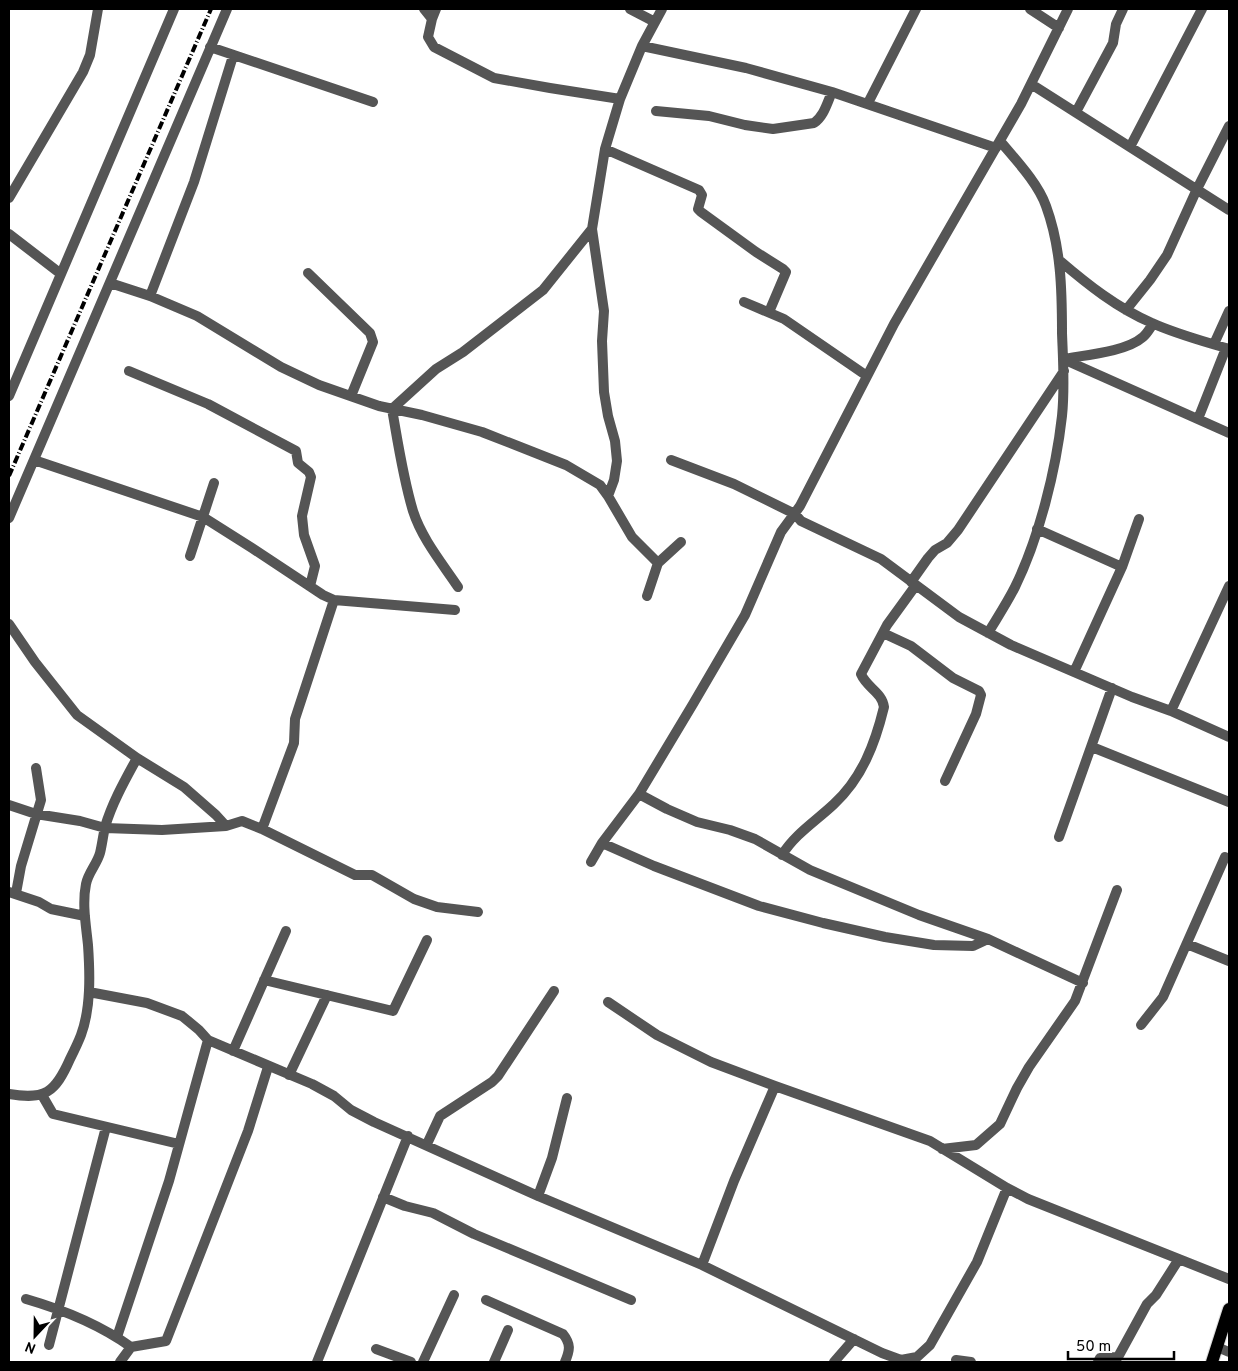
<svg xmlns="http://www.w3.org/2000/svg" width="1238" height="1371" viewBox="0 0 1238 1371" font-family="Overpass,sans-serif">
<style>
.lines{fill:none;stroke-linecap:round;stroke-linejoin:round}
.primary-casing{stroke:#dbdbdb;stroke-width:14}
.street{stroke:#555;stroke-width:10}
.primary{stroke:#000;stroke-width:12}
.rail{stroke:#000;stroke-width:4;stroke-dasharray:8 2.5 1 2.5;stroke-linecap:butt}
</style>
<rect width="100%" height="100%" fill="#fff"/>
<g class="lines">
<g class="primary-casing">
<path id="primary" d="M1212,1362l17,-53"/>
</g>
<path class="street" d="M424,9l8,10
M436,9l-4,10 -4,18 6,10 60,31 56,10 70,11
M630,9l25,13
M1030,9l29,19
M642,46l104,22 86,24 164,56
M210,47l163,55
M1031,84l198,126
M868,103l48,-94
M656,111l53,5 36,9 28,4 41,-6c10,-7 13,-20 18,-31
M1076,112l37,-69 3,-19 7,-15
M1130,147l72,-138
M605,149l94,41 3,5 -4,14 3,3 55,40 27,17 3,3 -17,40
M9,198l74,-126 7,-17 8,-46
M9,234l52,40
M1059,260c28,24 58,48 93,63 24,11 51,18 77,26
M308,273l62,60 3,9 -22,54
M110,283l40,13 47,20 84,51 38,18 60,21 43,9 60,17 84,33 34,20 8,11 24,41 26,26
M150,296l44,-114 39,-126
M744,302l40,17 83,57
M1126,310l24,-30 17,-25 30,-66 32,-63
M1214,344l15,-33
M1063,359l166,74
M1063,359c22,-4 63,-7 80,-22 4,-3 7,-9 10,-13
M129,371l79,33 88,47 2,12 11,9 2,5 -9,39 2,19 11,31 -5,20
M9,396l165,-387
M392,409l44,-40 27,-17 80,-62 49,-61
M392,409c6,34 11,69 21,102 9,28 29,52 45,76
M1198,419l28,-71
M34,460l169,57 49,31 71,47 11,5 121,10
M671,460l63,24 61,30 6,7 80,38 78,58 52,28 121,52 39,14 58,26
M608,496l6,-16 3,-19 -2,-20 -7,-25 -4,-24 -2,-51 2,-30 -12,-82 13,-80 15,-50 22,-53 20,-37
M9,518l218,-509
M1037,529l85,38
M190,556l24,-73
M911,582l17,-24 7,-8 12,-7 11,-13 106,-159
M647,596l11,-33 23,-21
M9,624l26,38 42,53 60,43 47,29 32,28 10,11
M883,633l28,13 42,32 26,13 2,4 -5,19 -31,67
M988,633c9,-15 19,-30 27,-46 24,-49 41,-117 47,-171 3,-28 1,-56 0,-83 0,-44 -1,-86 -16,-127 -8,-23 -31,-47 -46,-65
M1074,672l48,-105 17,-48
M1171,711l58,-125
M1092,747l137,55
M639,794l28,15 30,13 33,8 25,9 55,31 109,45 69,24 95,44
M9,805l27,9 44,7 25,7 57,2 64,-4 16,-5 20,8 93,46h17l42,24 23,8 41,5
M262,829l32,-86 1,-24 39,-119
M1059,837l53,-149
M602,843l52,23 105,40 64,17 62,14 49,8 39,1 15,-7
M782,855c13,-21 34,-34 52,-51 28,-26 41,-60 50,-97 -2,-15 -17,-19 -23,-33l26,-49 29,-40
M591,862l11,-19 37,-49 54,-90 52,-89 36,-83 19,-26 94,-182 127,-220 47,-95
M9,892l30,10 12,7 34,7
M16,893l5,-27 20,-66 -5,-32
M1187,944l42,17
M264,980l129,31 34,-71
M89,992l58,11 35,13 17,14 9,10 104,44 22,12 17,14 23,12 164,74 164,69 180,88 19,7 16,-3 13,-12 47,-83 30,-74
M608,1002l49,33 54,27 64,24 155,55 77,47 21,11 201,80
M1141,1025l22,-28 62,-140
M233,1051l53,-120
M289,1075l38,-80
M9,1094c36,6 46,-1 61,-35 4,-8 8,-16 11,-24 10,-27 9,-61 7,-90 -2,-20 -6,-41 -2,-61 2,-11 11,-20 14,-31 2,-8 3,-17 5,-26 7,-24 20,-47 32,-69
M42,1095l11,19 126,30
M427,1144l13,-28 52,-34 6,-6 56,-85
M942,1149l34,-4 24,-21 17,-36 12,-21 46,-66 42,-111
M538,1196l14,-38 15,-60
M383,1197l22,9 28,7 41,21 157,66
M702,1265l32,-84 41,-95
M26,1299c38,11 73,25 105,48
M486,1300l77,34c8,10 7,16 2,28
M117,1337l52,-156 39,-141
M49,1345l57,-218
M1217,1347l12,5
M376,1349l35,13
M956,1360l15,2
M120,1362l11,-15 35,-6 82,-210 20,-64
M317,1362l91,-226
M423,1362l31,-67
M494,1362l14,-32
M834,1362l20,-23
M1098,1362l2,-4 18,-1 29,-53 9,-9 23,-36"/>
<use href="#primary" class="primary"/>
<path class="rail" d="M9,476l202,-467"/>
</g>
<rect width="1238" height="1371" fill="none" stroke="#000000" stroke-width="20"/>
<g transform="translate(35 1336) rotate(202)" stroke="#ffffff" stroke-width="4" paint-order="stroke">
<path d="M0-4L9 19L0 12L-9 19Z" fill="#000000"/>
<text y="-8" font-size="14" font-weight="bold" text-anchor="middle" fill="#000000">N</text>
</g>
<path d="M1068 1351v8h106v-8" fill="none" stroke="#000000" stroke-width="2.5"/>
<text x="1076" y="1351" font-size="15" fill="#000000" stroke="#ffffff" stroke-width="4" paint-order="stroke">50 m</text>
</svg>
